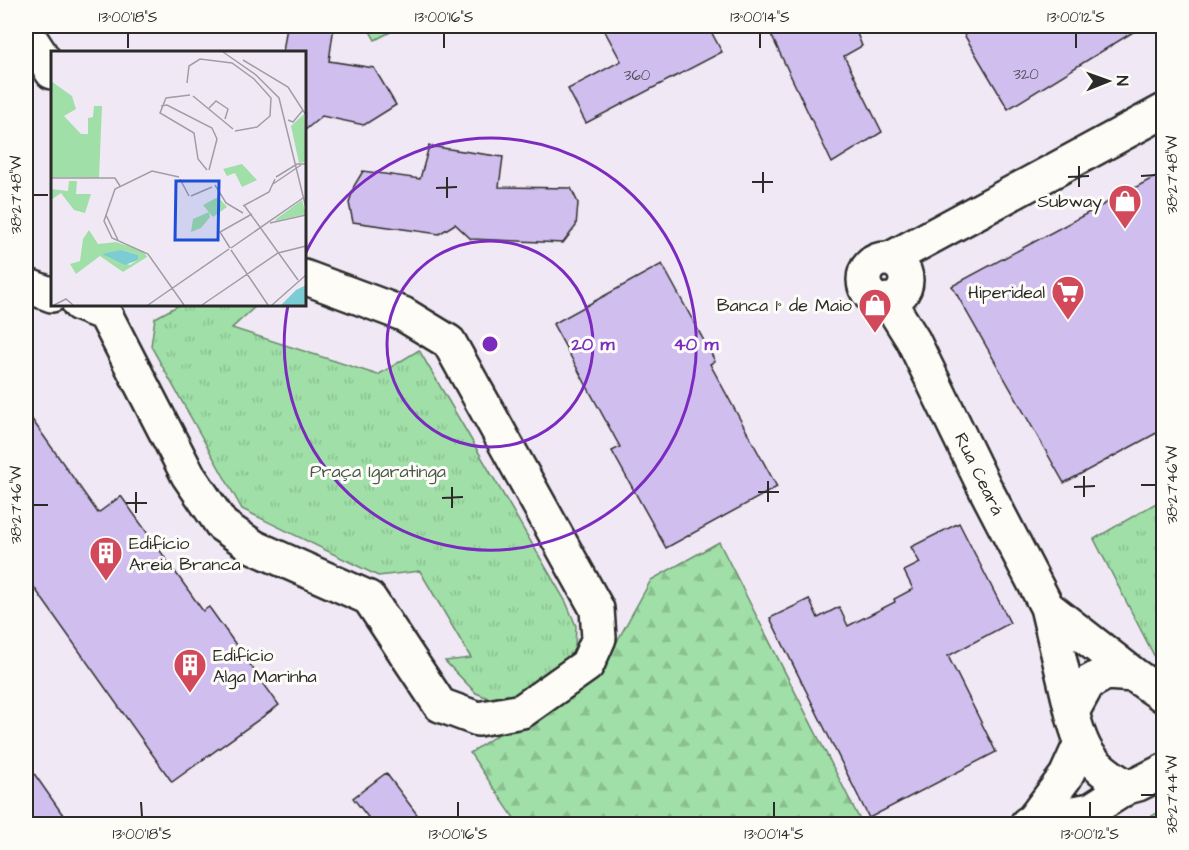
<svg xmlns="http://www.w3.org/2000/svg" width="1189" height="850" viewBox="0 0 1189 850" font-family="'Architects Daughter',sans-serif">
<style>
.grass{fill:url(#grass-tufts);stroke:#668569;stroke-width:1.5}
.forest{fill:url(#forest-firs);stroke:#668569;stroke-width:1.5}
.garden{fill:#a0dfa7;stroke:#668569;stroke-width:1.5}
.building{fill:#d0beef;stroke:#2b2b2b;stroke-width:1.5}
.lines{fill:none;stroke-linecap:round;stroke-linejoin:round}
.minor-casing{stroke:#2b2b2b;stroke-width:38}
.tertiary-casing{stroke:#2b2b2b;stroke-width:38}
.minor{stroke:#fdfcf7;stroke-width:33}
.tertiary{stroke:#fdfcf7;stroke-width:33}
.ticks{fill:none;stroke:#2b2b2b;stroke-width:2}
.ring{fill:none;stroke:#7b2cbf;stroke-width:3}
.labels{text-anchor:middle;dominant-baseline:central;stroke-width:6;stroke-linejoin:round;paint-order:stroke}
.number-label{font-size:15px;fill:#54505c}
.poi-label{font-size:18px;fill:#2b2b2b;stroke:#fdfcf7;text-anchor:end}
.park-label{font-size:18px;fill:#48584a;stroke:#fdfcf7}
.street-label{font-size:18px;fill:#2b2b2b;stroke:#fdfcf7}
.inset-road{fill:none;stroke:#a19da4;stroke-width:1.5}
.view{fill:#1d4ed8;fill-opacity:0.15;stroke:#1d4ed8;stroke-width:3}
.inset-edge{fill:none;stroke:#2b2b2b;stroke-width:3}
.centre{fill:#7b2cbf;stroke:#fdfcf7;stroke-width:3}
.ring-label{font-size:18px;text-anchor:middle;font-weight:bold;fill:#7b2cbf;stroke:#fdfcf7;stroke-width:6;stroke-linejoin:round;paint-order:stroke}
.neatline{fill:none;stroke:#2b2b2b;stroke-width:2}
.ticks-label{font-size:15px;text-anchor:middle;fill:#2b2b2b}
</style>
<defs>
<pattern id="grass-tufts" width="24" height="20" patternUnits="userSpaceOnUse" patternTransform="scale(1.5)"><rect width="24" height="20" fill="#a0dfa7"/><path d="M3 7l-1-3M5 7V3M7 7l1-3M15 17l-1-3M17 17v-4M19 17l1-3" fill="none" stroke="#8ac090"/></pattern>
<pattern id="forest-firs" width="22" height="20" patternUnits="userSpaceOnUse" patternTransform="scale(1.5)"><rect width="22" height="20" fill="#a0dfa7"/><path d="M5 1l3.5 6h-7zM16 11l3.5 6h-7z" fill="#8ac090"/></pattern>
</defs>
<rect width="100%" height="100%" fill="#f0e9f5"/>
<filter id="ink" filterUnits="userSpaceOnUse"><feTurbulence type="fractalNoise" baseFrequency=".0167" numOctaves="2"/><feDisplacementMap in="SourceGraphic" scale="12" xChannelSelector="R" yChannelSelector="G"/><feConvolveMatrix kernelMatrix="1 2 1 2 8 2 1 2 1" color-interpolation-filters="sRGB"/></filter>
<g filter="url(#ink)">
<path class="grass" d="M258,304l-26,24 146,47 41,-25 147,252 10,24 -1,22 -8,15 -53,34 -21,3 -17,-7 -31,-32 26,-3 -51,-87 -42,5 -136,-67 -91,-163 4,-28 24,-13z
M1163,499v174l-69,-134z"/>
<path class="forest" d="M719,542l143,282h-344l-48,-71 135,-90 46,-83z"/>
<path class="garden" d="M367,26h35l-27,14z
M1163,810v14h-26z"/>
<path class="building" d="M287,26h47l-5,35 45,7 22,37 -32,20 -42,-9 -18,15v-79h-21z
M602,26h106l14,26 -136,71 -18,-34 53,-28z
M767,26h87l8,20 -18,10 38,76 -50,31z
M959,26h184l-135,83z
M429,146l74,11 -4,30 72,1 7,15 -2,23 -13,17 -92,-4 -16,-15 -16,10 -86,-12 -4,-19 5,-17 9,-15 57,8z
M1164,172v257l-100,54 -112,-197z
M662,264l53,97 -5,3 67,123 -111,61 -54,-97 8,-4 -67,-123z
M26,411l72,102 23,-17 82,115 6,-4 70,98 -107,77 -146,-206z
M959,523l51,100 -62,33 48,96 -127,66 -99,-200 39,-19 9,19 21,-11 9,19 47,-24 -1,-3 19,-10 -9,-18 16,-8 -9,-16z
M26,762l44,63h-44z
M386,773l39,52h-51l-21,-27z"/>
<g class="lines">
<g class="minor-casing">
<path id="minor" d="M26,32l26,40
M26,285l26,10
M79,304l26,10
M105,314l83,161 34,50 32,22 115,51 71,107 38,14 44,-8 65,-46 12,-27 -2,-29 -148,-267 -46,-28 -99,-37"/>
</g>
<g class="tertiary-casing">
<path id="tertiary" d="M890,259l274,-148
M864 280a21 21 0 1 1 42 0a21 21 0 1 1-42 0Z
M888,300l25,40 71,146 63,121 25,105
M1047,607l87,68
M1164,696l-30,-21 -28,-2 -18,10 -16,29c10,40 18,53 55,75l11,-3 26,-13
M1033,820l33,-44 14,-31
M1027,824l6,-4 58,-10 36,-23"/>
</g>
<use href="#minor" class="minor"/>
<use href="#tertiary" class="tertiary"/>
</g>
</g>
<path class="ticks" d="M128,33v15M444,33v15M760,33v15M1076,33v15M1079,166v21M763,172v21M1141,176l15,-1M447,177v21M1068,177l21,-1M752,182h21M436,188l21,-1M33,195h15M1084,476v21M768,481v21M1141,485h15M452,487v21M1074,487l21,-1M136,492v21M758,492h21M442,498l21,-1M126,503h21M33,505h15M1141,795h15M141,802l1,15M458,802v15M774,802v15M1090,802v15"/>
<g class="ring">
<circle cx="490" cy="344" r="103"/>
<path d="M305 254A206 206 0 1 1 288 305"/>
</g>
<defs>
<g id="shop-pin" transform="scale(1.725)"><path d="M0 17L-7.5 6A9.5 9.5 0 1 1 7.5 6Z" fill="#d1495b" stroke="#fdfcf7"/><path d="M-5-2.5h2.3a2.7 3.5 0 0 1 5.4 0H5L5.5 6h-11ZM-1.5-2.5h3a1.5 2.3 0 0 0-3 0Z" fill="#fff"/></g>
<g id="supermarket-pin" transform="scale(1.725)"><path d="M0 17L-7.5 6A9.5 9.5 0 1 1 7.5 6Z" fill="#d1495b" stroke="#fdfcf7"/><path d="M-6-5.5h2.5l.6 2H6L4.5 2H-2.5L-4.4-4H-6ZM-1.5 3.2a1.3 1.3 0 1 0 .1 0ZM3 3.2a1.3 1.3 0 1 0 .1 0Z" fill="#fff"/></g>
<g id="building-pin" transform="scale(1.725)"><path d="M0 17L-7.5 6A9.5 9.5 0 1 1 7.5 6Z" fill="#d1495b" stroke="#fdfcf7"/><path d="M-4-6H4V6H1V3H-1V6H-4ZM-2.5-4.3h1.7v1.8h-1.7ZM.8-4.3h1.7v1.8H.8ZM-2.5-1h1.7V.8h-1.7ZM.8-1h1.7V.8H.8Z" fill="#fff"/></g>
</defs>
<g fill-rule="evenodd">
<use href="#shop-pin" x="1125" y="201"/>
<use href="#supermarket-pin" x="1068" y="292"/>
<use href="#shop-pin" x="875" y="305"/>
<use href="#building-pin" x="106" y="553"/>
<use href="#building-pin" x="190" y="665"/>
</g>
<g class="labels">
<g class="number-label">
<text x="1026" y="74">320</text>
<text x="637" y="75">360</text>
</g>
<g class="poi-label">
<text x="1102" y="201">Subway</text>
<text x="1045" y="292">Hiperideal</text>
<text x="852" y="305">Banca 1° de Maio</text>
<text x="129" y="543" text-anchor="start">Edifício<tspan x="129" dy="21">Areia Branca</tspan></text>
<text x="213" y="655" text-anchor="start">Edifício<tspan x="213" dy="21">Alga Marinha</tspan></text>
</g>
<g class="park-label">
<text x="378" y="471">Praça Igaratinga</text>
</g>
<g class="street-label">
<text transform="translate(979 474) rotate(64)">Rua Ceará</text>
</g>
</g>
<g transform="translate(51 51)">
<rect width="255" height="255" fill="#f0e9f5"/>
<path d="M251,149l4,14 -31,7 1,-2zM158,161l1,5 -9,11 -10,4 2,-13zM38,179l9,14 18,-2 27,9 4,6 -24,15 -23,-16 -24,18 -6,-10 10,-3 3,-22zM70,199l17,5v5l-8,5 -22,-8z" fill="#a0dfa7" fill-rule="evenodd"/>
<path d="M0,30l21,15 4,13 -12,7 17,18h7v-16l5,-1 1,-11h8l-3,72 -48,-1zM191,113l15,16 -15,7 -7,-14 -8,3 -4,-7zM18,130h8l-1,13h15l-6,19 -11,-3 -13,-17 -10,7v-11l17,2zM167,146l9,10 -14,10 -10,-12z" fill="#a0dfa7"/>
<path d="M253,63l2,48 -7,1 -8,-37z" fill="#a0dfa7"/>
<path d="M70,199l17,5v5l-13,5 -23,-11zM255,234v20h-25l15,-15z" fill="#7bccd3"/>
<path class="inset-road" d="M172,1l33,23 23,23 27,110M192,9l45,27 18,28M136,32l2,-17 11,-7 32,4 22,16 17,19 -1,18 -13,11 -22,4M139,44l-24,3 -6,15 34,20 4,26 9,11M142,45l40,33M110,55l6,-1 45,23 5,11 -8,31M158,57l7,-7 12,8 -3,10M237,69l5,2 10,-12M128,126l-27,-6 -37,18 -11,32 8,17 36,16 36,51M225,126l21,-13h9M0,127h64l5,8M129,128l9,17M222,133l28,-19M164,134l11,18 17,10M140,145l21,-9M193,154l54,75M192,155l26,-14 6,-13M55,164l12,25M219,172l36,-8M179,197l-10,-16 32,-18M180,197l72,-50M180,199l37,55M3,254l12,-6 7,6M97,254l81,-56M151,254l76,-52 28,-7M221,254l34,-30"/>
<path class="view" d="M125,130h43l-1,59h-43z"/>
<rect width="255" height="255" class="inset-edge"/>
</g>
<circle cx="490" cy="344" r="9" class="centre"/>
<g class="ring-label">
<text x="593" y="350">20 m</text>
<text x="696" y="350">40 m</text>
</g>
<rect width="1189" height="850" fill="none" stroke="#fdfcf7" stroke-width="66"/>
<g transform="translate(1108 81) rotate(89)" stroke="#fdfcf7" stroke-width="4.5" paint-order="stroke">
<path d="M0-4.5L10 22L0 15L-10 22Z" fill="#2b2b2b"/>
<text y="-9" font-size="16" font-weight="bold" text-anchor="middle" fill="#2b2b2b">N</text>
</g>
<rect x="33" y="33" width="1123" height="784" class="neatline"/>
<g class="ticks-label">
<text x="128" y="22">13°00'18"S</text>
<text x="444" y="22">13°00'16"S</text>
<text x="760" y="22">13°00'14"S</text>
<text x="1076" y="22">13°00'12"S</text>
<text transform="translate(1172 175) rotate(-90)" y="5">38°27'48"W</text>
<text transform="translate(16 195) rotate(-90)" y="5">38°27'48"W</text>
<text transform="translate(1172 485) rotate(-90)" y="5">38°27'46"W</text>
<text transform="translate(16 505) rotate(-90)" y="5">38°27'46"W</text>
<text transform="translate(1172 795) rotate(-90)" y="5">38°27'44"W</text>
<text x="142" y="839">13°00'18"S</text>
<text x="458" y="839">13°00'16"S</text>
<text x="774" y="839">13°00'14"S</text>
<text x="1090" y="839">13°00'12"S</text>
</g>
</svg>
